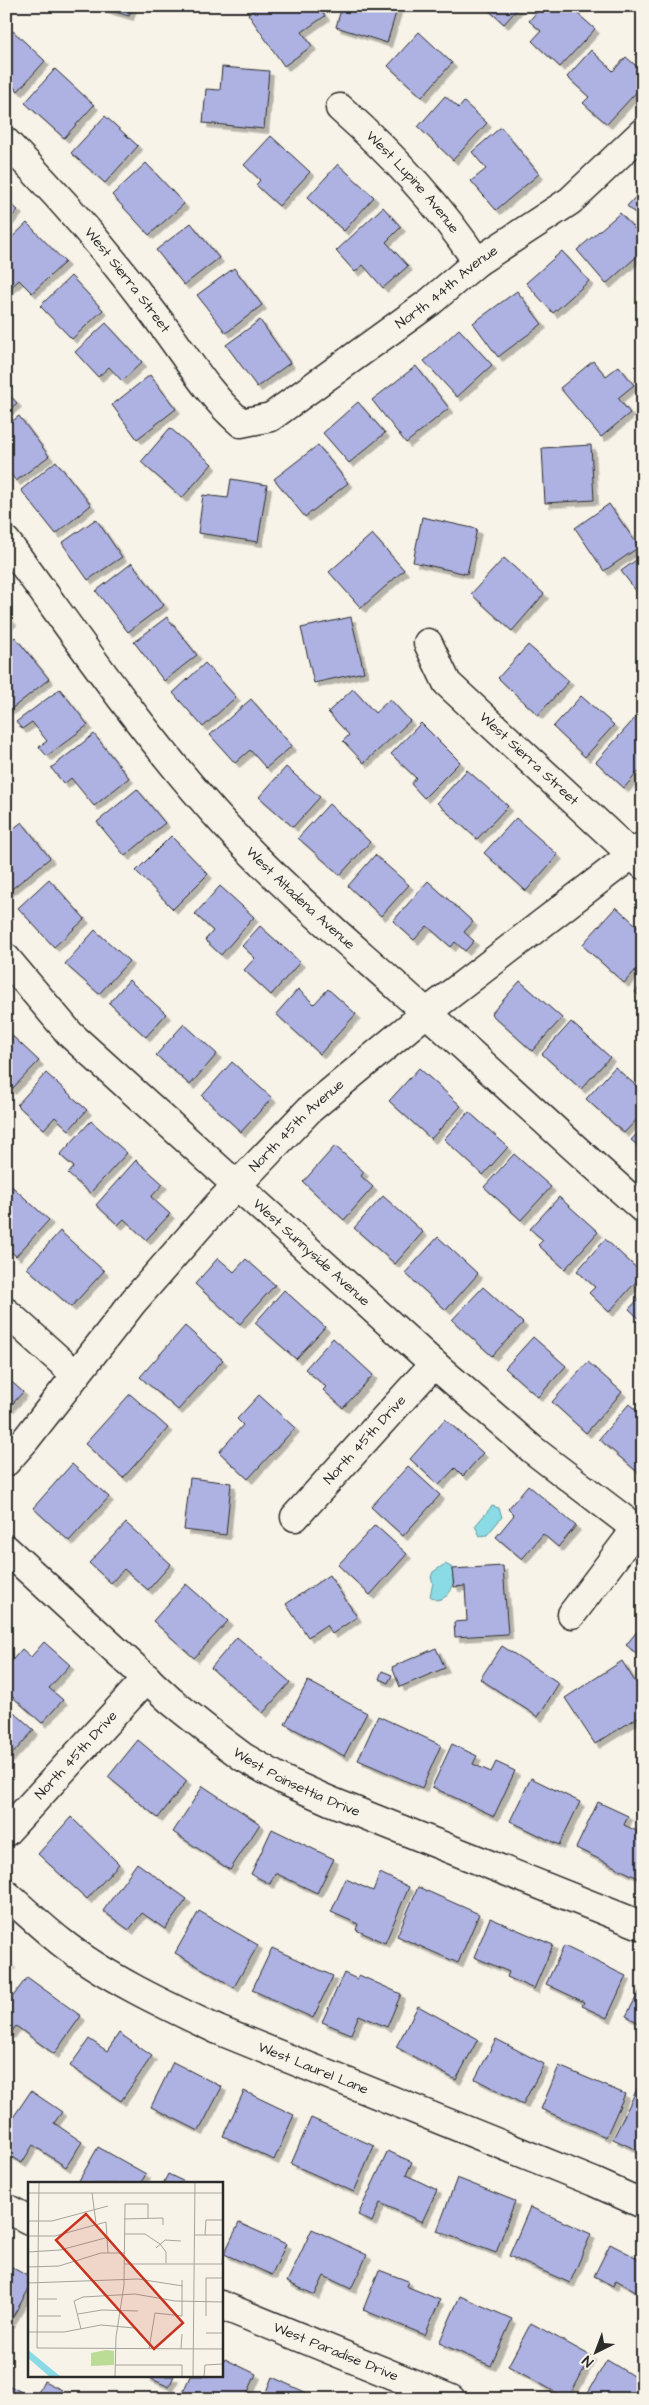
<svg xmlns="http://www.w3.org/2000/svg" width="649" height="2405" viewBox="0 0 649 2405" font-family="'Architects Daughter',sans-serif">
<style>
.water{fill:#8adbe5;stroke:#64959b}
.building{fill:#adb2e3;stroke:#2b2b2b;filter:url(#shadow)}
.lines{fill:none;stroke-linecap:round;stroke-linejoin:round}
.minor-casing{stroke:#2b2b2b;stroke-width:31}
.minor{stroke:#f7f3e8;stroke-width:28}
.labels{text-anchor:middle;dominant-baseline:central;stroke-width:5;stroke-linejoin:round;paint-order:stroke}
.street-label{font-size:14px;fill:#2b2b2b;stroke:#f7f3e8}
.inset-road{fill:none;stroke:#a5a39c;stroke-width:1}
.view{fill:#c8321e;fill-opacity:0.15;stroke:#c8321e;stroke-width:2.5}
.inset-edge{fill:none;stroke:#2b2b2b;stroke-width:2.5}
</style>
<defs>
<filter id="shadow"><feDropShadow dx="4.5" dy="4.5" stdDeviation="0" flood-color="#0004"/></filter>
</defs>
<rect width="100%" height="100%" fill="#f7f3e8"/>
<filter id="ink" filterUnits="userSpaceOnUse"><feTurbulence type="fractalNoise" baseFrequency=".02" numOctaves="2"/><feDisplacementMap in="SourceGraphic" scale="10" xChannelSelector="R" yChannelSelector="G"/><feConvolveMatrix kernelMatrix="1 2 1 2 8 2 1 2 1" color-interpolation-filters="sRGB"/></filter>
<g filter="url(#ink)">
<path class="water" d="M492,1506l7,2 3,9 -15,18 -7,1 -5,-10z
M445,1564l6,3c5,15 2,31 -15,33l-6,-4 3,-13 -2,-6 2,-5z"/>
<path class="building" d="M95,6h37l-3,10z
M259,6h59l7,10 -23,16 10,14 -28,20 -36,-52z
M342,6h56l-11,37 -51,-16z
M484,6h36l-16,18z
M542,6h27l26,23 -35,38 -28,-26 9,-10 -12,-10z
M13,31l32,30 -27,30 -12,-11v-41z
M419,32l33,31 -30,34 -34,-31z
M591,50l22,21 13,-14 17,15v13l-36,39 -24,-21 6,-6 -22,-20z
M222,67l47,4 -5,58 -61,-6 3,-34 14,1z
M55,69l39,36 -30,33 -39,-35z
M445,96l14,12 5,-6 23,21 -34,37 -35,-33z
M105,116l33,30 -33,37 -34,-30z
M501,127l38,47 -43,36 -25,-29 15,-12 -14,-17z
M271,136l39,36 -31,34 -23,-21 4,-5 -16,-15z
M146,163l38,41 -35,31 -37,-40z
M338,164l36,33 -30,34 -37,-33z
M643,189v31l-16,-14z
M6,200l12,10 -12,13z
M383,207l18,20 -15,15 22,24 -25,22 -20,-23 -8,7 -19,-21z
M620,213l23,25v13l-37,33 -29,-34z
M27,223l38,39 -33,31 -13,-13 -11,10 -2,-2v-45z
M191,223l28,35 -35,27 -28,-35z
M562,251l27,30 -36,32 -27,-30z
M234,268l28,37 -36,28 -29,-38z
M71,276l32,34 -31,29 -32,-33z
M517,291l25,33 -44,33 -25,-34z
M260,320l30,43 -33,24 -31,-42z
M106,323l36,39 -20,19 -13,-14 -11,10 -23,-25z
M459,329l33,36 -35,32 -33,-36z
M593,361l13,15 13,-10 15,19 -16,13 12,15 -29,24 -41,-49z
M416,366l33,42 -43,35 -34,-43z
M150,375l26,34 -39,30 -25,-34z
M6,391l11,12 -11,9z
M358,402l27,31 -36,30 -26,-30z
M19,416l30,40 -33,25 -10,-13v-42z
M170,428l42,36 -30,34 -41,-36z
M318,445l30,38 -43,34 -31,-38z
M591,445l3,55 -49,3 -3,-55z
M56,461l35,44 -35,29 -35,-44z
M231,479l36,6 -9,57 -60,-9 5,-38 25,3z
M609,504l30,43 -35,24 -29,-43z
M422,517l55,12 -10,45 -54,-12z
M96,519l26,38 -34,23 -26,-37z
M372,534l32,36 -43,38 -32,-36z
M643,555v45l-22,-29z
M504,558l40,36 -32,37 -41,-37z
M132,563l32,42 -36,27 -32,-41z
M6,614l6,7 -6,5z
M167,617l30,38 -33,26 -30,-39z
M351,617l13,55 -50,11 -13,-55z
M15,637l34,42 -39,31 -4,-4v-62z
M528,645l41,36 -31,34 -40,-37z
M205,663l31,34 -33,30 -30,-34z
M60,689l28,36 -41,31 -8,-9 8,-6 -15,-19 -10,7 -6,-7z
M353,689l22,24 15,-14 20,22 -46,42 -21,-22 6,-6 -21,-23z
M581,696l33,29 -29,32 -32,-30z
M251,699l41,47 -26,22 -16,-18 -15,13 -25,-28z
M636,717l7,7v52l-5,-4 -14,16 -28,-26z
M421,723l39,39 -36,36 -13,-14 5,-6 -25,-24z
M94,734l35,44 -35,28 -23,-28 -7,6 -13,-16z
M286,767l34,30 -27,30 -34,-30z
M467,770l41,36 -31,33 -40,-36z
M137,789l28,34 -40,33 -28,-34z
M329,804l41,38 -30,33 -42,-37z
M516,818l42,37 -32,36 -42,-38z
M22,822l28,36 -42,34 -2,-58z
M171,836l37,38 -35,35 -37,-38z
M375,855l34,30 -28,31 -33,-30z
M49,879l36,40 -31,28 -36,-39z
M428,881l45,41 -9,10 10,9 -9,10 -10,-9 -4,5 -24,-21 -13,14 -21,-19z
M220,886l34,31 -33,38 -16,-15 8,-9 -18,-17z
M616,907l27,24v31l-19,21 -42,-38z
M260,926l40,36 -29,33 -27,-25 11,-12 -13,-12z
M95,930l34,31 -30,33 -34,-30z
M129,980l37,34 -20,23 -37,-34z
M520,981l42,37 -30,33 -41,-37z
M643,983v16l-8,-7z
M298,989l16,15 14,-15 28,25 -36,40 -44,-40z
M571,1022l39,35 -29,32 -39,-35z
M184,1024l33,30 -27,31 -34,-30z
M6,1030l33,31 -28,29 -5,-5z
M232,1062l40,36 -31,34 -39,-36z
M615,1067l28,25v21l-19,20 -38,-34z
M419,1068l42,38 -30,33 -42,-38z
M46,1073l41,37 -18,20 -14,-13 -11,12 -27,-24z
M469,1112l39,35 -25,28 -39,-36z
M91,1121l36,32 -37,40 -22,-19 6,-7 -14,-12z
M643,1127v23l-12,-10z
M335,1146l29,26 -3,4 12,11 -29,33 -41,-38z
M514,1154l37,33 -30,33 -37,-33z
M136,1160l27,24 -12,13 19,17 -24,26 -22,-21 -6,6 -22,-20z
M6,1181l43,39 -33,36 -10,-9z
M383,1196l40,36 -28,32 -41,-36z
M559,1197l39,35 -33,37 -27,-24 5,-5 -13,-11z
M60,1231l44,40 -33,36 -44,-39z
M438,1237l40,37 -32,36 -41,-37z
M605,1239l38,35 -34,38 -20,-19 6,-6 -18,-16z
M218,1258l16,14 12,-13 29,26 -35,39 -45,-40z
M483,1287l40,36 -31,33 -40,-36z
M284,1290l41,37 -29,32 -41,-36z
M643,1294v28l-14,-13z
M185,1326l38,34 -45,50 -38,-33z
M533,1337l33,29 -28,31 -33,-29z
M333,1338l40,37 -30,33 -20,-18 3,-3 -21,-18z
M588,1362l34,30 -36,41 -34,-31z
M6,1377l17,15 -17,19z
M130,1394l38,34 -45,50 -38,-34z
M259,1395l36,33 -47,51 -29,-27 24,-27 -6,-6z
M629,1404l14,12 -1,60 -43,-37z
M445,1419l38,34 -20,23 -8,-8 -16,17 -29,-26z
M72,1464l37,33 -40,44 -36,-33z
M408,1466l32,29 -37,41 -32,-29z
M190,1478l41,5 -5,52 -42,-5z
M528,1485l48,41 -18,21 -15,-13 -21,25 -26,-22 18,-22 -6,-6z
M126,1523l45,41 -23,26 -24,-21 -13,14 -22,-20z
M375,1525l32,29 -37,41 -32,-30z
M503,1566l5,68 -53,3 -1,-15 13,-1 -2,-35 -11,1 -2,-18z
M329,1575l28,42 -25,17 -6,-9 -18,12 -22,-33z
M186,1584l42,37 -34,37 -41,-37z
M643,1624v35l-17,-14z
M237,1637l53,45 -27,31 -52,-45z
M44,1642l26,23 -21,23 14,12 -21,23 -36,-32v-24l16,-18 9,8z
M502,1646l57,37 -21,34 -58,-38z
M436,1648l9,20 -45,19 -8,-20z
M622,1661l21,33v20l-48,30 -30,-46z
M382,1671l10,4 -4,8 -9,-4z
M308,1681l59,32 -23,43 -59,-32z
M6,1705l28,25 -28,31z
M378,1716l63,29 -19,43 -64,-28z
M138,1740l49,41 -29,37 -50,-41z
M452,1744l25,12 -4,8 18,8 5,-10 19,9 -21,45 -62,-29z
M531,1778l49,24 -21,43 -49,-24z
M203,1786l57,38 -30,46 -57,-38z
M598,1802l30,14 -4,9 19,9v35l-5,9 -62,-30z
M71,1817l48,47 -32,35 -49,-45z
M272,1829l62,30 -17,34 -42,-20 -5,11 -19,-10z
M137,1863l50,36 -22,30 -23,-16 -13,17 -26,-19z
M380,1873l29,14 -24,56 -29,-13 2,-6 -27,-12 15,-33 27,12z
M418,1887l61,27 -21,49 -61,-27z
M199,1911l59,34 -24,42 -59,-34z
M490,1918l63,27 -19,44 -27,-12 2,-5 -35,-15z
M564,1946l62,30 -19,42 -25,-12 2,-4 -38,-18z
M272,1948l61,28 -20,42 -61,-28z
M6,1960l5,4 -5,6z
M344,1973l13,6 2,-4 42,19 -14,33 -28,-12 -8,19 -29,-12z
M27,1977l54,39 -27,38 -38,-28 -6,8 -4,-3v-25z
M643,1985v40l-17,-9z
M418,2006l60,33 -22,41 -60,-33z
M119,2033l33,23 -31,45 -51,-35 19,-27 18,12z
M496,2039l48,25 -21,40 -48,-25z
M173,2062l49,25 -23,44 -48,-24z
M559,2066l66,28 -19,43 -65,-28z
M638,2087l5,3v58l-2,4 -28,-13z
M31,2091l31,21 -8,11 28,19 -16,25 -33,-22 -11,18 -16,-10v-25z
M244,2091l50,24 -20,45 -51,-24z
M311,2118l63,28 -20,46 -63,-28z
M98,2147l48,27 -6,10h-63z
M388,2151l24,11 -6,13 31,15 -15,32 -42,-19 -8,19 -14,-7z
M168,2174l21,10h-26z
M457,2178l58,23 -19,52 -59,-22z
M530,2207l61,27 -21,49 -61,-27z
M239,2223l47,21 -14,31 -48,-21z
M312,2229l55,26 -16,34 -27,-13 -9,19 -28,-13z
M610,2244l33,17v34l-27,-15 -3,6 -19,-10z
M6,2264l23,13v12l-20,34 -3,-1z
M379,2270l29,11 -2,5 34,14 -15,35 -62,-25z
M460,2296l52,23 -21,47 -52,-23z
M531,2323l60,33 -23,43 -60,-33z
M225,2359l31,15 -11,25h-65l10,-23h31v-16l3,1z
M607,2360l36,22v17h-59z
M145,2376h29l-5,11z
M272,2377l48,22h-57z
M44,2381l18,9 -4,9h-23z
M6,2384l29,15h-29z"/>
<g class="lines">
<g class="minor-casing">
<g id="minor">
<path id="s1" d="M340,108c52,46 99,96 137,154"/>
<path id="s2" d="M6,142c56,56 107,116 154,180 26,34 48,73 81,101l30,-6 159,-115 47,-40 93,-61 73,-69"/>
<path id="s3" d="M6,541c72,97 140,198 222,287 54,59 114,109 173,162 81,72 160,147 242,219"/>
<path id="s4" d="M428,643l19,40 196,182"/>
<path id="s5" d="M6,958l64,76 364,330 99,86 110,84"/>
<path d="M6,1312l70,63"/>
<path id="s6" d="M6,1462l21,-24 106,-136 84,-96 92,-96 117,-97 217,-167"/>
<path id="s7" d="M295,1517l139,-153"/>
<path id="s8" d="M6,1549l165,152 44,35 28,21 40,23 47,21 313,125"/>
<path d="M572,1614l64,-85"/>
<path id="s9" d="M6,1832l141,-154"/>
<path id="s10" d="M6,1894c18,16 36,33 55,48 44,35 106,64 157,88l376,152 49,22"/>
<path d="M6,2208l23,12"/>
<path id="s11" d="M221,2305l230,94"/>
</g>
</g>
<use href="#minor" class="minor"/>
</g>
</g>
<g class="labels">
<g class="street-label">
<text stroke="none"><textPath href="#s1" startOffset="104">West Lupine Avenue</textPath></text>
<text stroke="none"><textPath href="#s2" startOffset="184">West Sierra Street</textPath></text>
<text stroke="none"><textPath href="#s2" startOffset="616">North 44th Avenue</textPath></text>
<text stroke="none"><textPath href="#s4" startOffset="156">West Sierra Street</textPath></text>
<text stroke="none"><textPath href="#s3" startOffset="464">West Altadena Avenue</textPath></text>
<text stroke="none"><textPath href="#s6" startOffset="445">North 45th Avenue</textPath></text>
<text stroke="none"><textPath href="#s5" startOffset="425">West Sunnyside Avenue</textPath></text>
<text stroke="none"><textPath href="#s7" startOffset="104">North 45th Drive</textPath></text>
<text stroke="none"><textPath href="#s9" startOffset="104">North 45th Drive</textPath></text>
<text stroke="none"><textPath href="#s8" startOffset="375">West Poinsettia Drive</textPath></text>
<text stroke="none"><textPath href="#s10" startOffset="356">West Laurel Lane</textPath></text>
<text stroke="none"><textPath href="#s11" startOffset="124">West Paradise Drive</textPath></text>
</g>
</g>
<g transform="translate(28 2182)">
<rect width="195" height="195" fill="#f7f3e8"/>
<path d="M78,168l8,1v14l-23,1v-13z" fill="#badc95"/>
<path d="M0,168l4,3 29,24h-11l-22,-19z" fill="#8adbe5"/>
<path class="inset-road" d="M11,0l-2,166 186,1M0,11h195M64,11l4,30M96,37l39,-1v7M0,39h24l56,-15M96,52h21l15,10 6,8v11M166,53h29M177,53l1,-15h17M0,54h27l51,-14 2,31M128,66l9,-8 16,1M0,70l32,-2 49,-13M96,82h99M194,82l1,-15M0,85l31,-1 42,-13h23M0,101l110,-4 45,7M10,117h19M50,132l24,-4 36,1M10,134h23M178,134v-38h17M53,147l-7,-28 9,-4 52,-3 40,7 48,1M0,150h36l37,-7 33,3M178,151h17M121,167l6,-36 27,3v-36M153,167l1,-15M195,167v-31M87,183h67v12M87,195l1,-40 8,-52 1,-81h23v15M165,195l2,-195M176,195l1,-12 18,-1"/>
<path class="view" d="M58,32l97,109 -29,26 -98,-109z"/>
<rect width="195" height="195" class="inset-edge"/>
</g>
<rect width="649" height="2405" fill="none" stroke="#f7f3e8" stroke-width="25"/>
<rect x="12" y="12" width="624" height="2380" fill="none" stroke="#2b2b2b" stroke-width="2" filter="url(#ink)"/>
<g transform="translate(596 2352) rotate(222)" stroke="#f7f3e8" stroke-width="4" paint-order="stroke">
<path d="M0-4L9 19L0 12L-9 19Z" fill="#2b2b2b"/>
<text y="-8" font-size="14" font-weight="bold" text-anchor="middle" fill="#2b2b2b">N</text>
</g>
</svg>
